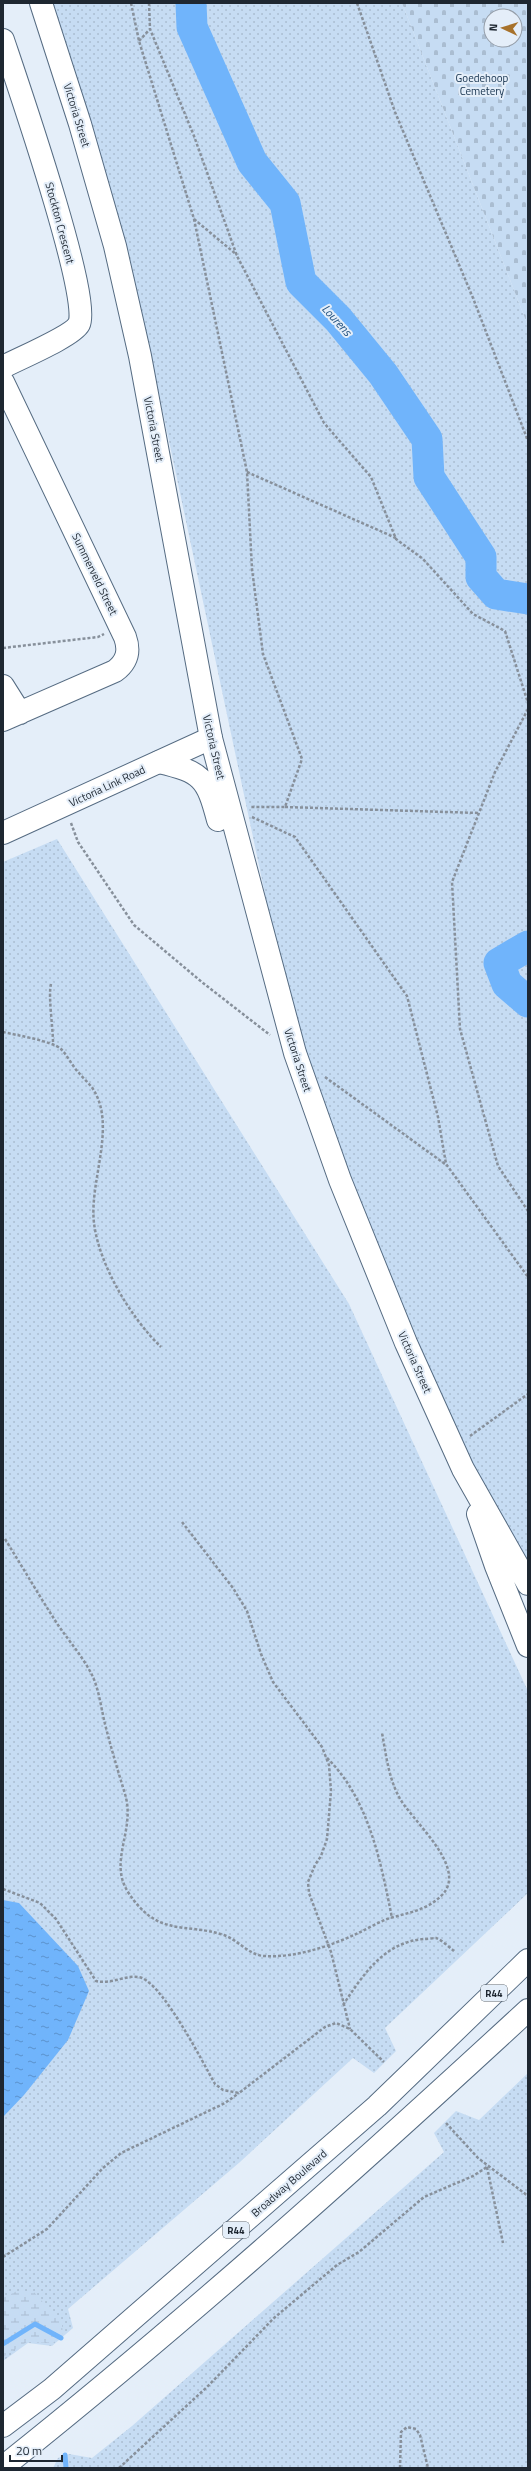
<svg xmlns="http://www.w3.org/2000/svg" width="531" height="2471" viewBox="0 0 531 2471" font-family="'Titillium Web',sans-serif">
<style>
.grass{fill:url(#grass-dots)}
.wetland{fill:url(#wetland-marsh)}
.cemetery{fill:url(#cemetery-stones);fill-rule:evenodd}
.water{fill:url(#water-ripples)}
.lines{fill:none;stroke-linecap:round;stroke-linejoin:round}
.stream{stroke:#70b4fb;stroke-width:5}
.river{stroke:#70b4fb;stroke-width:31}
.minor-casing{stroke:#556b82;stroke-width:24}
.major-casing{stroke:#556b82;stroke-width:24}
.path{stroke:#87909b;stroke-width:2.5;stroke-dasharray:3 2;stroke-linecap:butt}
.minor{stroke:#fff;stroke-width:22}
.major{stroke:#fff;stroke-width:22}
.labels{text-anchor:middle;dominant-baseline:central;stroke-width:4;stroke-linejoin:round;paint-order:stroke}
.shield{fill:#e4eef9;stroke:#59636d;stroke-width:1}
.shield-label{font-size:10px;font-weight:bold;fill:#1e2731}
.park-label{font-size:11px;fill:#13304c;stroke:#e4eef9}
.street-label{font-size:11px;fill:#1e2731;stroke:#e4eef9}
.water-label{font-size:12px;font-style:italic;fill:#21507e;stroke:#e4eef9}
</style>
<defs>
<pattern id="grass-dots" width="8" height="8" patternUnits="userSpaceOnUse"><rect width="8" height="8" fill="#c6dcf3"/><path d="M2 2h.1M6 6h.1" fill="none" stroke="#aabdd1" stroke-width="1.8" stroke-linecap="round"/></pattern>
<pattern id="wetland-marsh" width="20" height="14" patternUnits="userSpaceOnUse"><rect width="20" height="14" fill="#c6dcf3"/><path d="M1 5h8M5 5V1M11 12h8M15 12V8" fill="none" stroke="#aabdd1"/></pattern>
<pattern id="cemetery-stones" width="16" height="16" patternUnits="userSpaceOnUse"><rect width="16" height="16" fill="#c6dcf3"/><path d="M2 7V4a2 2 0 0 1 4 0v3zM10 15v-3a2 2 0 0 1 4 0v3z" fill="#aabdd1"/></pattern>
<pattern id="water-ripples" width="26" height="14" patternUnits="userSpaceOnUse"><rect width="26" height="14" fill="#70b4fb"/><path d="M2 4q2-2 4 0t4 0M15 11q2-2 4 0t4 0" fill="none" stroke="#5b92cc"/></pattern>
</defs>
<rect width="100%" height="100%" fill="#e4eef9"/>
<path class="grass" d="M51,3h351l126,323v1247l-28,-50 -95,-204 -81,-210 -42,-135 -138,-651 -28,-113 -33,-112z
M57,839l292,465 178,385 1,204 -143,135 11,23 -22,22 -21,-15 -113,104 -172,147 5,19 -21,18 -24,-3 -25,18v-1499z
M528,2073v395h-475l5,-10 11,-4 23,4 40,-32 312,-274 -10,-19 22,-22 23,9z"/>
<path class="wetland" d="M17,2291h16l29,33 1,11 -10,8 -26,-1 -24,15v-59z"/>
<path class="cemetery" d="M402,3h126v323zM491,16h24v24h-24z"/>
<path class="water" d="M3,1900l16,3 59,63 11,25 -21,49 -44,55 -21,22z"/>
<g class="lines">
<path class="stream" d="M3,2344l32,-20 26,14
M65,2455l1,13"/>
<path class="river" d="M191,3l1,24 60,135 33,41 16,79 37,37 45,55 44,65 2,38 52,80v20l15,17 32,5
M528,946l-29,17 8,21 21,18"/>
<g class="minor-casing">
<path id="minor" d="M3,40c13,39 89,259 76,284 -6,12 -61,35 -76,43
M3,382l122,255c5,14 2,25 -10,34l-112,49
M3,686l17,27
M3,833l208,-95"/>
</g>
<g class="major-casing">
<path id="major" d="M41,3l39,121 35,122 25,110 71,382 84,315 45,127 66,163 57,126 65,115
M159,762c43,10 48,16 59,58
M478,1514l18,52 32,80
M3,2426l49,-37 325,-283 151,-146
M3,2467c182,-145 355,-300 525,-457"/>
</g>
<path class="path" d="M131,3l8,38 55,178 53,253 5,97 11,85 39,105 -17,48h-35
M149,3l1,26 44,107 43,120 87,167 47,54 25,62 27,20 50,55 32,17 23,72
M357,3l38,109 78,186 55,143
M139,41l11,-12
M194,219l43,36
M247,472l149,66
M3,648l95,-11 6,-3
M528,709l-33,63 -43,110 8,147 38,137 30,45
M285,807l194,6
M252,817l43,20 112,159 31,121 8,47 82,113
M71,823l7,19 56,83 69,58 67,52
M51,984c-3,12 2,43 2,59
M3,1032c13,3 49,9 58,17 7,7 11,17 18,24 4,5 10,10 14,16 24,37 -4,92 1,134 5,42 37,95 67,124
M325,1077l120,87
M470,1436l58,-42
M182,1522l51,66 14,23 14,43 12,28 49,65 7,18 2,26 -4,48 -6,17 -6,9 -7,17 1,11 22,59 19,77
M5,1539c18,29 35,58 53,86 11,16 25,32 34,50 7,14 9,33 13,49 6,24 13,47 20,70 11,36 -17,67 3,98 30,46 55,30 96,43 14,5 26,21 41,21 30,2 66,-10 93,-23 9,-4 19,-10 29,-14 19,-6 39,-8 54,-23 30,-28 -32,-77 -43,-101 -10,-20 -12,-41 -16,-62
M327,1758c42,41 54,105 65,160
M3,1889l37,14 16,16 40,62c16,4 32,-8 46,-3 23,10 60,83 73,106l8,6 16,3 86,-66 11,-4 14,6 34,33
M343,2005c20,-30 41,-63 81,-66 3,0 9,-1 12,-1 6,2 13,9 18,13
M446,2123l32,35 50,38
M487,2167l16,76
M3,2257l44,-28 56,-61 18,-15 104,-50 14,-10
M119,2468l88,-81 67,-69 63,-53 22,-13 65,-55 49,-21 14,-9
M400,2468l1,-36 6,-5 9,2 4,6 8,33"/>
<use href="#minor" class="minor"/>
<use href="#major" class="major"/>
</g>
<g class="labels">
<g class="shield">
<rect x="481" y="1985" width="26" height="16" rx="3"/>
<rect x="223" y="2222" width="26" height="16" rx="3"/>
</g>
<g class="shield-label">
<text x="494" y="1993">R44</text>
<text x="236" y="2230">R44</text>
</g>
<g class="park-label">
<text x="482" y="78">Goedehoop<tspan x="482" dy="13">Cemetery</tspan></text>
</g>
<g class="street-label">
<text transform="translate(77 115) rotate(73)">Victoria Street</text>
<text transform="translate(60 223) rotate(75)">Stockton Crescent</text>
<text transform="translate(154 429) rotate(79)">Victoria Street</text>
<text transform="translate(95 574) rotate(64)">Summerveld Street</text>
<text transform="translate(214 747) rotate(77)">Victoria Street</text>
<text transform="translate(107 786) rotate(-25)">Victoria Link Road</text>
<text transform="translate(298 1060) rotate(72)">Victoria Street</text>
<text transform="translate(415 1362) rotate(66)">Victoria Street</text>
<text transform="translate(289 2183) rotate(-41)">Broadway Boulevard</text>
</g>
<g class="water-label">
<text transform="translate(337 320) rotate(48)">Lourens</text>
</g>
</g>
<rect width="531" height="2471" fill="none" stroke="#1e2731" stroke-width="8"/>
<g transform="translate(503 28) rotate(274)"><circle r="19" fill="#e4eef9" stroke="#959ea9"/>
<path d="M0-3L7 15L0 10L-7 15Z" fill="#a7722b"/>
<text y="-6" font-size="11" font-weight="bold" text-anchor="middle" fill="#1e2731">N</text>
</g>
<path d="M10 2455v6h52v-6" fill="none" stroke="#1e2731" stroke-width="2"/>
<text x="16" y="2455" font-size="12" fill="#1e2731" stroke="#e4eef9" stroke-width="3" paint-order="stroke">20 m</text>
</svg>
